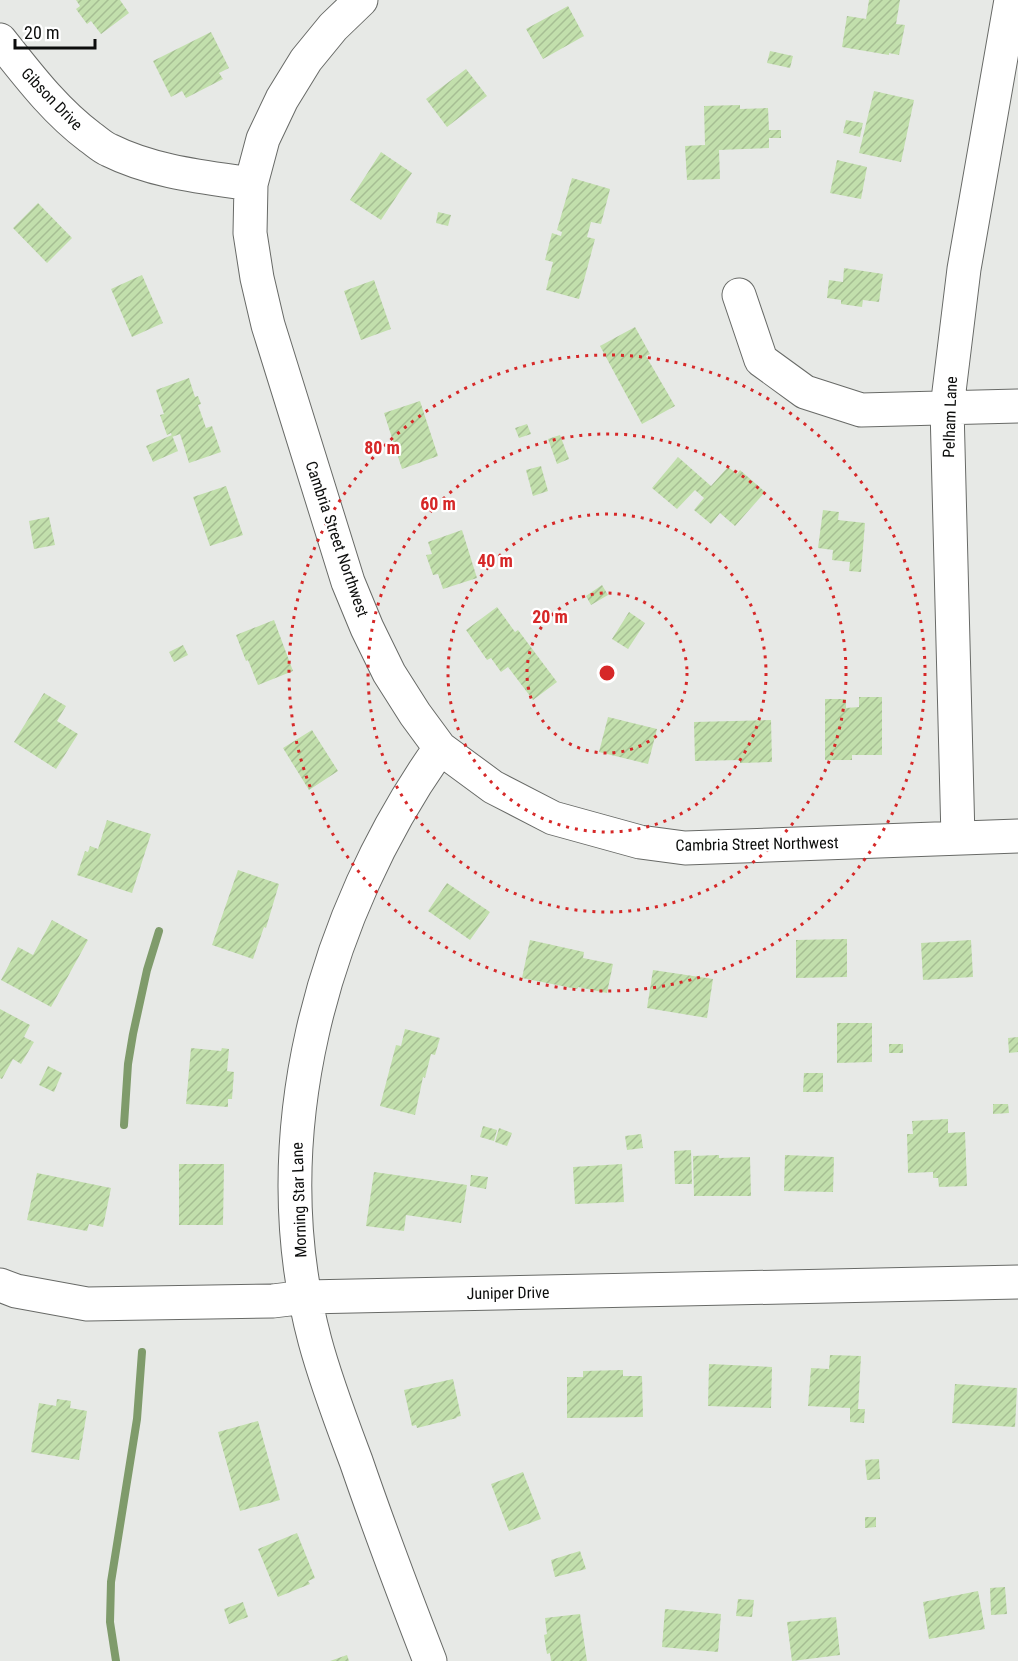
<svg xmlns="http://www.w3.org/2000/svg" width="1018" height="1661" viewBox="0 0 1018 1661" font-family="'Roboto Condensed',sans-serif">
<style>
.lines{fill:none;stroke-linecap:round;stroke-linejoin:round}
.stream{stroke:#7f9b6b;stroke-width:8}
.building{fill:url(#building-hatch)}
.minor-casing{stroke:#686a67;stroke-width:35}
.minor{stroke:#fff;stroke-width:33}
.ring{fill:none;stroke:#d62828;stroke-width:3;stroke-dasharray:3 6}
.labels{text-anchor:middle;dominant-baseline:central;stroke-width:4.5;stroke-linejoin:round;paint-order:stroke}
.street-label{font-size:16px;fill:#0c0d0c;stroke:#fff}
.centre{fill:#d62828;stroke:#fff;stroke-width:3}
.ring-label{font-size:18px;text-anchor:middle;font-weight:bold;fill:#d62828;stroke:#fff;stroke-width:4.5;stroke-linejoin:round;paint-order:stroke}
</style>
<defs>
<pattern id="building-hatch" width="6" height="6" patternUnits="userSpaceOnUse" patternTransform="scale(1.5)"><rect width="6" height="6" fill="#c2dfac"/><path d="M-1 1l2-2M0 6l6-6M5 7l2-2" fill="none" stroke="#a6be93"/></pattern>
</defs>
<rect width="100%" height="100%" fill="#e7e9e6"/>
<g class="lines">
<path class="stream" d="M124,1125l4,-61 5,-30 14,-64 12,-39
M116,1661l-6,-39 1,-40 26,-163 5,-67"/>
</g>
<path class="building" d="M76,0h44l9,13 -28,21 -10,-13 -4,3 -11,-15 4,-3z
M869,0h31l-4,24 9,1 -6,30 -10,-2v2l-47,-8 5,-31 19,3z
M568,6l16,30 -41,23 -17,-30z
M211,32l18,36 -10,5 4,6 -37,19 -4,-7 -11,6 -18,-36z
M770,51l23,5 -3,12 -23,-5z
M466,69l21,27 -40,31 -21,-28z
M874,91l40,9 -13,62 -42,-9z
M740,105v4l28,-1 1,22h12v8h-12v10l-50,2 1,29 -33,1 -2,-34 20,-1 -1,-39z
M846,120l17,3 -3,14 -17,-4z
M381,152l31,21 -31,47 -31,-20z
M837,160l30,7 -6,32 -31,-6z
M572,178l38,11 -9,35 -10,-2 -4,15 8,2 -16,60 -33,-9 7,-28 -8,-2 7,-27 9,3 1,-4 -5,-2z
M38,203l34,35 -25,25 -34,-35z
M438,212l13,3 -3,11 -12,-3z
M844,268l39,6 -4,28 -16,-2 -1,7 -21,-3v-4l-14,-2 2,-18 14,2z
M142,275l21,48 -31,14 -21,-48z
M374,280l17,49 -30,11 -17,-49z
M635,327l15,27 -4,2 29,50 -33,18 -42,-78z
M189,378l6,19 3,-1 3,8 -3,1 8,23 6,-2 9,26 -32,11 -9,-29 -8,3 -1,-4 -4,2 -7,-20 4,-1 -8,-24z
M420,401l18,55 -36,13 -18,-56z
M527,424l4,10 -12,4 -4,-10z
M172,435l6,16 -25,11 -7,-16z
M560,435l9,24 -12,5 -9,-25z
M678,457l33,29 17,-19 9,7 3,-4 25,22 -30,34 -15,-13 -9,11 -17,-14 10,-12 -9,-8 -18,19 -25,-21z
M541,466l7,25 -15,5 -7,-26z
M226,486l17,49 -33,11 -17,-49z
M823,510l16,2 -1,8 27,3 -4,49 -12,-1 1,-9 -18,-2 1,-10 -15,-2z
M49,517l6,28 -21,4 -5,-28z
M462,530l15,48 -34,11 -5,-15 -5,1 -7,-20 6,-1 -4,-12z
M602,585l6,10 -17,10 -5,-9z
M497,607l18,25 3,-2 39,52 -24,18 -25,-33 -7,5 -10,-14 -4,2 -21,-30z
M629,612l16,11 -17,26 -16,-10z
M274,620l19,51 -35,14 -10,-25 -2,1 -10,-26z
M183,645l5,10 -14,7 -5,-10z
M44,693l22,13 -9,15 21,13 -22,35 -42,-27z
M859,697h23v58h-30v5h-27v-61h21v9l13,-1z
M608,717l49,12 -9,35 -49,-12z
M771,720l1,42 -32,1v-3l-45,1 -1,-39z
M312,730l26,41 -29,19 -26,-42z
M107,820l44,14 -19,59 -55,-18 8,-24 3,1 2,-6 8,3z
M238,870l41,14 -13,44 -2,-1 -11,32 -41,-14z
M447,883l43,29 -20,28 -42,-29z
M52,920l36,20 -37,67 -50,-27 17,-33 15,8z
M847,939v38l-51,1v-38z
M530,940l54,12 -1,6 30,6 -6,29 -29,-6 -1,2 -55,-11z
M971,940l2,37 -50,3 -2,-37z
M653,970l60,9 -6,39 -60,-10z
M0,1009l30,16 -6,12 10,5 -13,22 -8,-5 -11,20 -2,-1z
M837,1023h35v39l-35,1z
M405,1029l35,9 -5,17 -4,-1 -6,24 -2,-1 -8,38 -35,-9 16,-61 5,1z
M1018,1037v15l-9,1 -1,-15z
M889,1044h14v9h-14z
M191,1048l30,3 1,-3 7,1 -2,22 7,1 -2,27h-4v8l-42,-3z
M48,1066l14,7 -8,19 -15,-7z
M804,1073h19v19h-20z
M993,1104h15l1,9 -16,1z
M948,1119v14l17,-1 2,54 -28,1 -1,-9h-5v-6l-25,1 -1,-39h6l-1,-13z
M483,1126l14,4 -3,11 -14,-4z
M499,1128l13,5 -5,13 -12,-4z
M641,1134l2,14 -16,2 -2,-14z
M691,1150l1,34h-17l-1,-33z
M719,1155v3l31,-1 1,39h-57l-1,-40z
M785,1155l49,2 -1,35 -49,-1z
M179,1164h45l-1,61h-44z
M622,1164l2,38 -49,2 -2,-37z
M374,1172l93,13 -6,38 -55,-8 -2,16 -38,-5z
M37,1173l74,15 -8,39 -14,-3 -2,7 -60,-11z
M471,1175l17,2 -2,12 -16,-3z
M830,1355l31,1 -3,53h7l-1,14 -14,-1v-14l-42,-2 3,-38 18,1z
M709,1364l63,3 -1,41 -63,-2z
M623,1370v6h19l1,41 -76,1v-41h16v-6z
M453,1379l8,37 -5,1 1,1 -40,10 -1,-3 -4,1 -8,-36z
M955,1384l62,4 -2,39 -63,-4z
M57,1399l14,2 -1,7 17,3 -8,49 -48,-8 8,-49 17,3z
M258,1421l22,79 -40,11 -22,-79z
M879,1459l1,20 -13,1 -2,-20z
M523,1472l18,47 -32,12 -18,-47z
M865,1517h11v10l-11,1z
M297,1533l18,45 -7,3 2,3 -32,13 -20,-48z
M580,1551l6,18 -31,8 -4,-17z
M1005,1587l2,27 -16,1 -1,-27z
M978,1591l7,38 -56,10 -6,-37z
M738,1599l16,1 -2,17 -16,-1z
M243,1602l5,15 -19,7 -5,-15z
M665,1609l56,5 -3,38 -56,-5z
M580,1614l7,47h-36l-1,-8 -3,1 -3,-19 3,-1 -2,-16z
M836,1617l4,38 -48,6 -5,-39z
M347,1655l2,6h-19z"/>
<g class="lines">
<g class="minor-casing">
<path id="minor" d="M361,0l-28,27 -27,33 -24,39 -19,40 -12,45 -1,49 7,45 11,47 80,257 19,46 22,45 26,41 25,34 53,39 60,31 87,24 45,6 333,-12
M0,40c28,35 54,70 90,97 6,4 12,10 19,13 44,22 94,27 142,34
M739,295l22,65 44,32 56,18 157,-4
M958,838l-11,-430 17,-139 47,-269
M0,1285l16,6 71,13 186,-3 33,-4 712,-15
M430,1661c-26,-67 -51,-133 -74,-200 -15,-40 -30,-79 -41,-120 -54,-202 6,-425 125,-593"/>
</g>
<use href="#minor" class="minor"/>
</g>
<g class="ring">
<circle cx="607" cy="673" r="80"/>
<circle cx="607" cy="673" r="159"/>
<circle cx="607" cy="673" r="239"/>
<circle cx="607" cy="673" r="318"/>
</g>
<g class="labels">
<g class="street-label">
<text transform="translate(52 99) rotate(46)">Gibson Drive</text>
<text transform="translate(950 417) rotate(-88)">Pelham Lane</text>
<text transform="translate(337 539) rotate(71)">Cambria Street Northwest</text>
<text transform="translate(757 844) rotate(-1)">Cambria Street Northwest</text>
<text transform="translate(299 1200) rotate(-92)">Morning Star Lane</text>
<text transform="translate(508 1293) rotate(-1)">Juniper Drive</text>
</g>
</g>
<circle cx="607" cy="673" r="9" class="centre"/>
<g class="ring-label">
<text x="382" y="454">80 m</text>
<text x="438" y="510">60 m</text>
<text x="495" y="567">40 m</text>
<text x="550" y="623">20 m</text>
</g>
<path d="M15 39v9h80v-9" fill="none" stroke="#0c0d0c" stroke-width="3"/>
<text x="24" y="39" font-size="18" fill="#0c0d0c" stroke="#ffffff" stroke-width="4.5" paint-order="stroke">20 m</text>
</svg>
